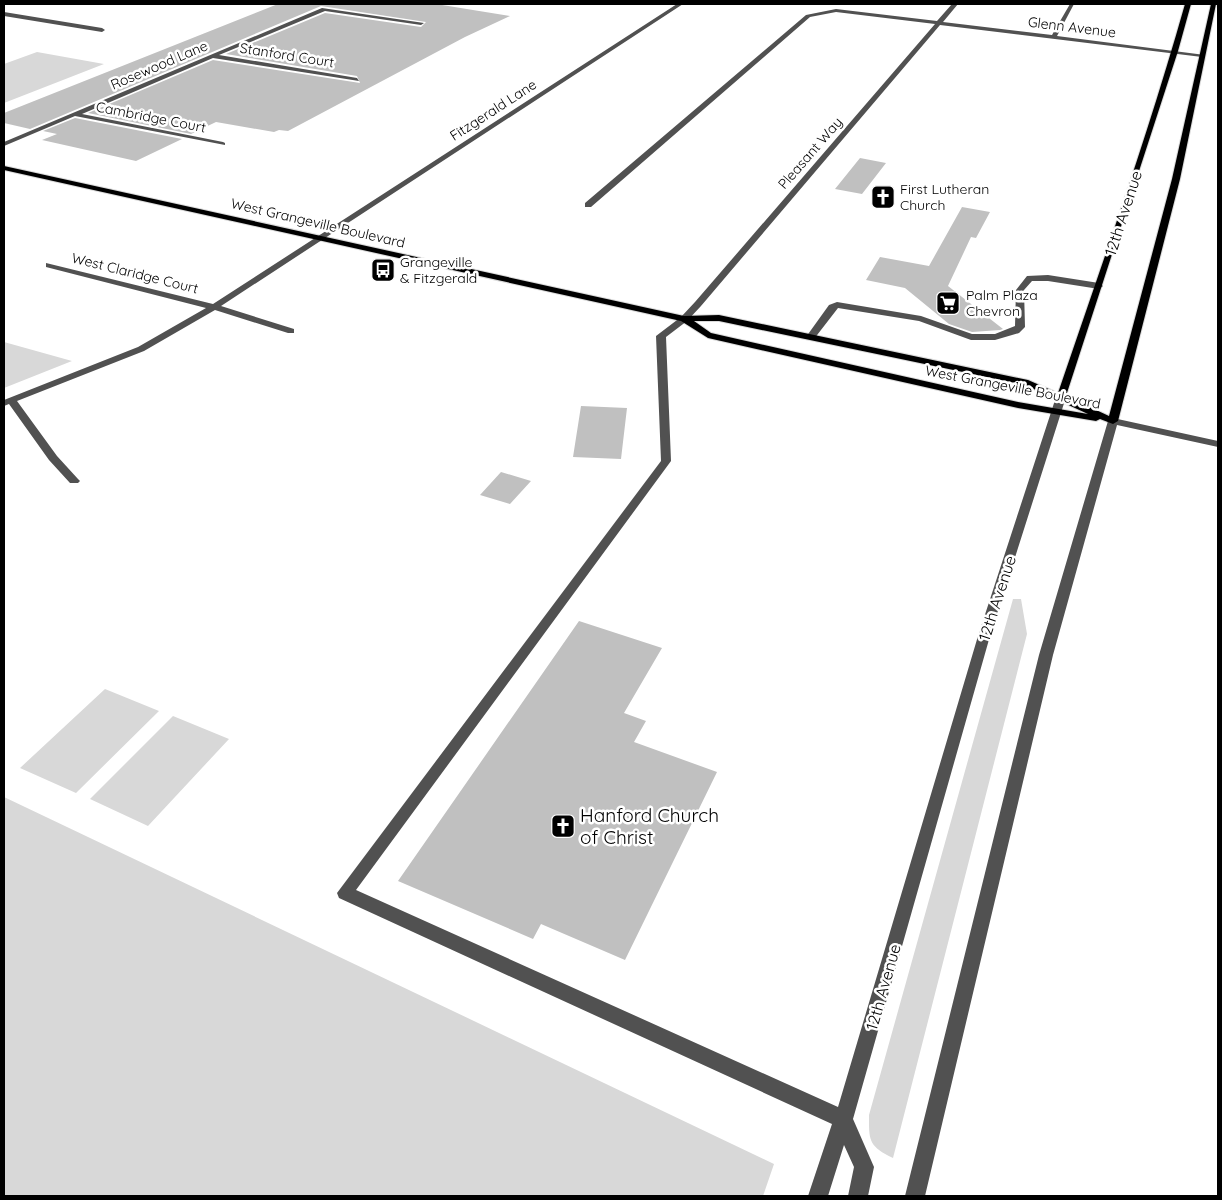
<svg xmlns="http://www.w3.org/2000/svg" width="1222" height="1200" viewBox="0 0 1222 1200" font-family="Quicksand,sans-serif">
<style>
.green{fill:#d8d8d8}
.building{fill:#c0c0c0}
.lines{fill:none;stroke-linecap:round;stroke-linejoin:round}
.major-casing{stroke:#dbdbdb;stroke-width:2}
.minor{fill:#515151;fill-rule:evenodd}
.major{fill:#000;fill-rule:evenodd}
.labels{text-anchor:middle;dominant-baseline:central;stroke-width:5;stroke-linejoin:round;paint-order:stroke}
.far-street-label{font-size:14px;fill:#000;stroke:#fff}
.far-poi-label{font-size:14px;fill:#000;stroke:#fff;text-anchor:start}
.street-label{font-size:16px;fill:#000;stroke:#fff}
.near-poi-label{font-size:19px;fill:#000;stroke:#fff;text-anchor:start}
</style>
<rect width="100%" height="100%" fill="#fff"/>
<path class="green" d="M37,52l67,12 -100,39v-39z
M4,342l68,19 -68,27z
M1013,599h8l6,35 -134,524c-25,-12 -24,-18 -24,-43z
M105,689l54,22 -83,82 -56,-25z
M173,716l56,23 -81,87 -58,-27z
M4,797l770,367 -11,32h-759z"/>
<path class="building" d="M278,4h158l74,12 -45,21 -177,94 -9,-1 -5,2 -58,-10 -25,12 -103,-21 125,-53 147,23 -3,-7 -131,-22 99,-41 96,14 5,-5 -105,-16 -291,123 -26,-6v-10z
M75,118l107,21 -46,22 -94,-21 15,-6 -14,-3z
M860,158l26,5 -24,31 -27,-5z
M962,207l28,5 -14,26 -5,-1 -23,49 55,43 -3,1 -28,2 -23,-8 -44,-36 -39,-8 14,-23 49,9z
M581,406l46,2 -6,51 -48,-2z
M501,472l30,9 -21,23 -30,-9z
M579,621l83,27 -38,65 22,8 -12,21 83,30 -92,188 -84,-36 -8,15 -135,-58z"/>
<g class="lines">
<g class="major-casing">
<path id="major" d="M1185,4h6l-13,47 -112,345 43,20 63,-237 39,-175h5l-36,175 -62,242 -5,3 -13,-5 -4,2 -78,-13 -310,-70 -27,-17 -677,-151v-4l680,150 35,-1 309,65 30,13c44,-129 90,-258 127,-389zM694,321h25l306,64 63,29 -70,-12 -307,-69z"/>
</g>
<path class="minor" d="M677,4h6l-462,302 73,23v4h-6l-73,-23 -71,41 -127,50 40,55 21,23 2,2 -2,2h-8l-21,-23 -40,-56 -5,2v-6l134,-53 68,-39 -160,-41v-4l167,41z
M952,4h6l-15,18 109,13 18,-31h4l-17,32 148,19 -3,2 -262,-32 -239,281 -14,15 -21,16 5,124 -315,429 482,217 140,-471 78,-239 5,-3 4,1 1,2 -76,239 -137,483 21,48 -6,29h-20l6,-29 -10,-22 -16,51h-20l24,-72 -493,-226 -2,-5 324,-432 -5,-125 25,-19 14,-15 240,-278 -99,-12 -26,5 -219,190h-6v-4l221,-188 30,-6 101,12z
M322,8l102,15 -3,2 -96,-14 -106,44 138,23 2,3 -146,-23 -131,56 141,28 2,1v2l-150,-29 -71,30v-4z
M4,12l98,16 3,2 -3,2 -98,-16z
M1048,275l51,8 4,3 -4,3 -51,-8h-16l-8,9 1,37 -6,6 -24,7h-24l-52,-19 -81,-13 -24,31h-6l-2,-2 23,-32 8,-3 84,14 51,18h23l20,-8 1,-36 11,-14z
M1113,418l105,23v6l-101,-22 -64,230 -128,541h-20l134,-541 69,-234z"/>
<use href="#major" class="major"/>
</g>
<defs>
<g id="church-square" transform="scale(1.25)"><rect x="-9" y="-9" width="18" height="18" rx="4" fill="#000" stroke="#fff"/><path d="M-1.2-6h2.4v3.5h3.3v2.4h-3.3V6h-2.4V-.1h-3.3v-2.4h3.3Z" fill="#fff"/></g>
<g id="bus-square" transform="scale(1.25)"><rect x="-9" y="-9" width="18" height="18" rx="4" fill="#000" stroke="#fff"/><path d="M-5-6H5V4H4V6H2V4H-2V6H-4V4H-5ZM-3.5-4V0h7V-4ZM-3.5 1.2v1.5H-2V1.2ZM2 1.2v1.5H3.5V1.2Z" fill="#fff"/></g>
<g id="supermarket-square" transform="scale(1.25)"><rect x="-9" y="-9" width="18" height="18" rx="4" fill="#000" stroke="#fff"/><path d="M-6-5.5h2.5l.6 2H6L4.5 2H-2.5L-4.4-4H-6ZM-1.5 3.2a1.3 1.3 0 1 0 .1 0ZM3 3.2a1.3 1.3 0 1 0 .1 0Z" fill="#fff"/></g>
</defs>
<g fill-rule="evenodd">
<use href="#church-square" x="883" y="197"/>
<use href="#bus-square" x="383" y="270"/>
<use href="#supermarket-square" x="948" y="303"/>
<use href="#church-square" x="563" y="826"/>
</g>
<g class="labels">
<g class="far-street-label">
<text transform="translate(1072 27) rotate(7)">Glenn Avenue</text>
<text transform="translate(287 55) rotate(9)">Stanford Court</text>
<text transform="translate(159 65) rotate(-23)">Rosewood Lane</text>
<text transform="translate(493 110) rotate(-33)">Fitzgerald Lane</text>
<text transform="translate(151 117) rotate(11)">Cambridge Court</text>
<text transform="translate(810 153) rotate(-49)">Pleasant Way</text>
<text transform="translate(318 223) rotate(13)">West Grangeville Boulevard</text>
<text transform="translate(135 273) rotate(14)">West Claridge Court</text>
<text transform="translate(1013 387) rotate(11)">West Grangeville Boulevard</text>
</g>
<g class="far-poi-label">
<text x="900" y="189">First Lutheran<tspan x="900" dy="16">Church</tspan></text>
<text x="400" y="262">Grangeville<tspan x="400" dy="16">&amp; Fitzgerald</tspan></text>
<text x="966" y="295">Palm Plaza<tspan x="966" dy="16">Chevron</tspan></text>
</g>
<g class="street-label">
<text transform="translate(1123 213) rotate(-72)">12th Avenue</text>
<text transform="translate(997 598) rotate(-72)">12th Avenue</text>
<text transform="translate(883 987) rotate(-74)">12th Avenue</text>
</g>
<g class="near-poi-label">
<text x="580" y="815">Hanford Church<tspan x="580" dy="22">of Christ</tspan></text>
</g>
</g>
<rect width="1222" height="1200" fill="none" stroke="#000000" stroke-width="10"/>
</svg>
